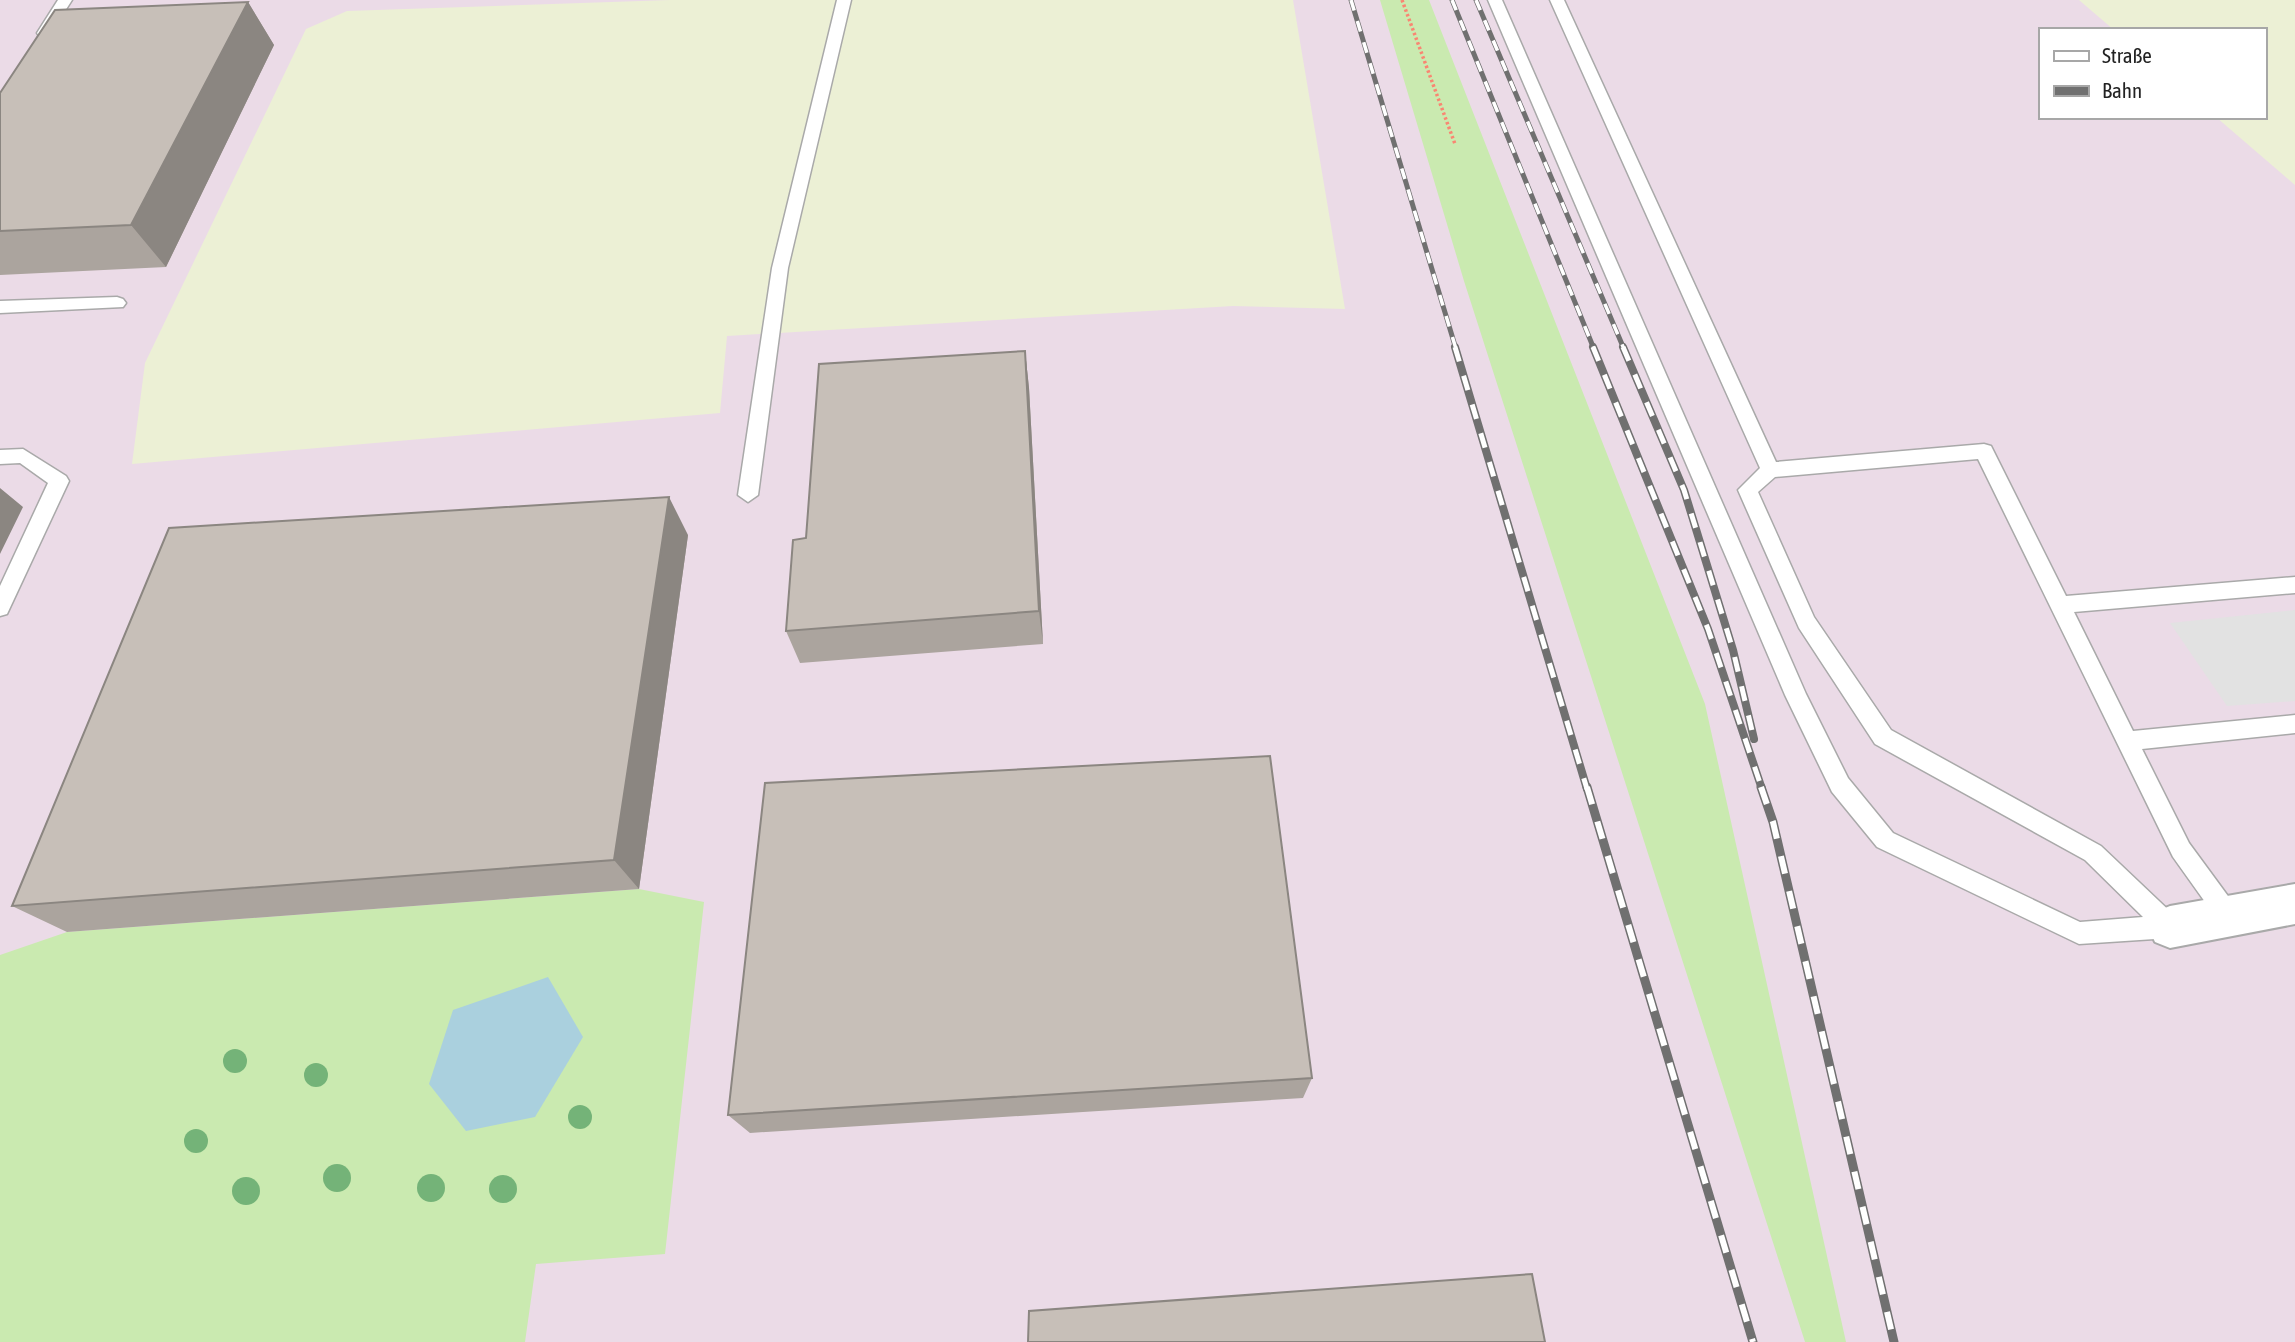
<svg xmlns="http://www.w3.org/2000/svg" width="2295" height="1342" viewBox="0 0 2295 1342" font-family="'Asap Condensed',sans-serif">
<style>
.industrial{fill:#ebdbe7;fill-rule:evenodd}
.farmland{fill:#ecf0d5}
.grass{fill:#caeab0}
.parking{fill:#e2e2e2}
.water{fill:#aad0de}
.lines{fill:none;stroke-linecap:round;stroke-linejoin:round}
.service-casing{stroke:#a9a9a9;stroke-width:3}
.minor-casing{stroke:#a9a9a9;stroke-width:4}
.path{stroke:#f98672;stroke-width:3.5;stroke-dasharray:2.5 2.5;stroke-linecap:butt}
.service{fill:#fff;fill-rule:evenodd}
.minor{fill:#fff;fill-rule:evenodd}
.rail-far2-casing{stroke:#707070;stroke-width:5}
.rail-far1-casing{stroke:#707070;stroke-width:8}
.rail-casing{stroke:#707070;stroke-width:9}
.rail-far2{stroke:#fff;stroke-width:3.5;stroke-dasharray:11;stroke-linecap:butt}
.rail-far1{stroke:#fff;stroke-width:5;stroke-dasharray:15;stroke-linecap:butt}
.rail{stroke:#fff;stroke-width:6;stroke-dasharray:18;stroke-linecap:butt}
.tree{fill:#74b378}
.wall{fill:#aba49e}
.shaded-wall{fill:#8b8681}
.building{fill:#c7bfb8;stroke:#8b8681;stroke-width:2}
</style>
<rect width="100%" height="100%" fill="#f2efe9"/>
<path class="industrial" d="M0,0h2295v1342h-2295zM2041,30h224v87h-224z"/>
<path class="farmland" d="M670,0h623l52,309 -112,-3 -506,30 -7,77 -588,51 13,-101 161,-334 41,-18z
M2079,0h216v185l-79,-68h49v-87h-151z"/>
<path class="grass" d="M1380,0h49l276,704 141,638h-41l-341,-1061z
M639,889l65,13 -39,352 -129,10 -11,78h-525v-387l67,-23z"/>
<path class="parking" d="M2295,610v91l-68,5 -57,-83z"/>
<path class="water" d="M548,977l35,60 -48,80 -69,14 -37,-47 24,-74z"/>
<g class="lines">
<g class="service-casing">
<path id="service" d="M58,0h14l-23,36h-10l-2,-3z
M837,0h14l-63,268 -30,227 -10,7 -10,-7 34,-227z
M1488,0h14l304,694 42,84 45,55 187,89 63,-5 -58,-57 -210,-116 -76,-116 -61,-138 22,-22 -210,-468h14l212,462 208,-18 7,2 75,150 229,-19v16l-221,19 59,119 162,-16v18l-153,16 47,94 47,64 4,8 -4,8 -8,3 -8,-3 -47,-66 -195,-398 -203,18 -17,15 56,125 77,113 210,116 77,73 4,8 -4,8 -8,3 -91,6 -202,-97 -45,-55 -47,-97z
M117,297l6,2 3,4 -3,4 -123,6v-12z
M23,449l43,27 3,5 -62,133 -7,2v-30l48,-103 -28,-20 -20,1v-14z"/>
</g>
<g class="minor-casing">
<path id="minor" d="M2295,884v40l-125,24 -15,-6 -7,-15 7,-15 15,-6z"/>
</g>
<path class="path" d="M1402,0l53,144"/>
<use href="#service" class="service"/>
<use href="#minor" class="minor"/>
<g class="rail-far2-casing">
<path id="rail-far2" d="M1351,0l105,349
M1452,0l142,349
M1476,0l148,349"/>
</g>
<g class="rail-far1-casing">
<path id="rail-far1" d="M1455,347l132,442
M1593,347l115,282 54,160
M1623,347l61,143 49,160 21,89"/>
</g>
<g class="rail-casing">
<path id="rail" d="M1587,787l166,555
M1761,787l12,35 121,520"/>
</g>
<use href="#rail-far2" class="rail-far2"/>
<use href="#rail-far1" class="rail-far1"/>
<use href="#rail" class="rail"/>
</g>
<g class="tree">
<circle cx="235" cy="1061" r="12"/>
<circle cx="316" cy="1075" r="12"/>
<circle cx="580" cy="1117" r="12"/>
<circle cx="196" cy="1141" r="12"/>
<circle cx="337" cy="1178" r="14"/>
<circle cx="431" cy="1188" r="14"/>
<circle cx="503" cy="1189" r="14"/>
<circle cx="246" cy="1191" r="14"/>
</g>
<path class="wall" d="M248,2l26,43 -108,222 -166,8v-182z
M1025,351l4,37 14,256 -243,19 -14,-32 20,-93z
M688,535l-49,354 -572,43 -55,-26z
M1312,1078l-9,20 -553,35 -22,-18z"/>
<path class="shaded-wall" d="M248,2l26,43 -108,222 -35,-42z
M1025,351l4,37 14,256 -4,-33z
M0,488l23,19 -23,47z
M669,497l19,38 -49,354 -25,-29z"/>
<path class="building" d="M248,2l-117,223 -131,6v-138l55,-83z
M1025,351l14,260 -253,20 7,-91 13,-2 13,-174z
M669,497l-55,363 -602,46 157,-378z
M1270,756l42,322 -584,37 37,-332z
M1532,1274l13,68h-517l1,-31z"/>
<rect x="2039" y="28" width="228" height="91" fill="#ffffff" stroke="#a7a7a7" stroke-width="2"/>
<rect x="2054" y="51" width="35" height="10" fill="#ffffff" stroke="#a7a7a7" stroke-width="2"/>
<text x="2102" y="63" font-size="21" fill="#222222">Straße</text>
<rect x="2054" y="86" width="35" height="10" fill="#707070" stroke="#a7a7a7" stroke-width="2"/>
<text x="2102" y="98" font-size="21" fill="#222222">Bahn</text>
</svg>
